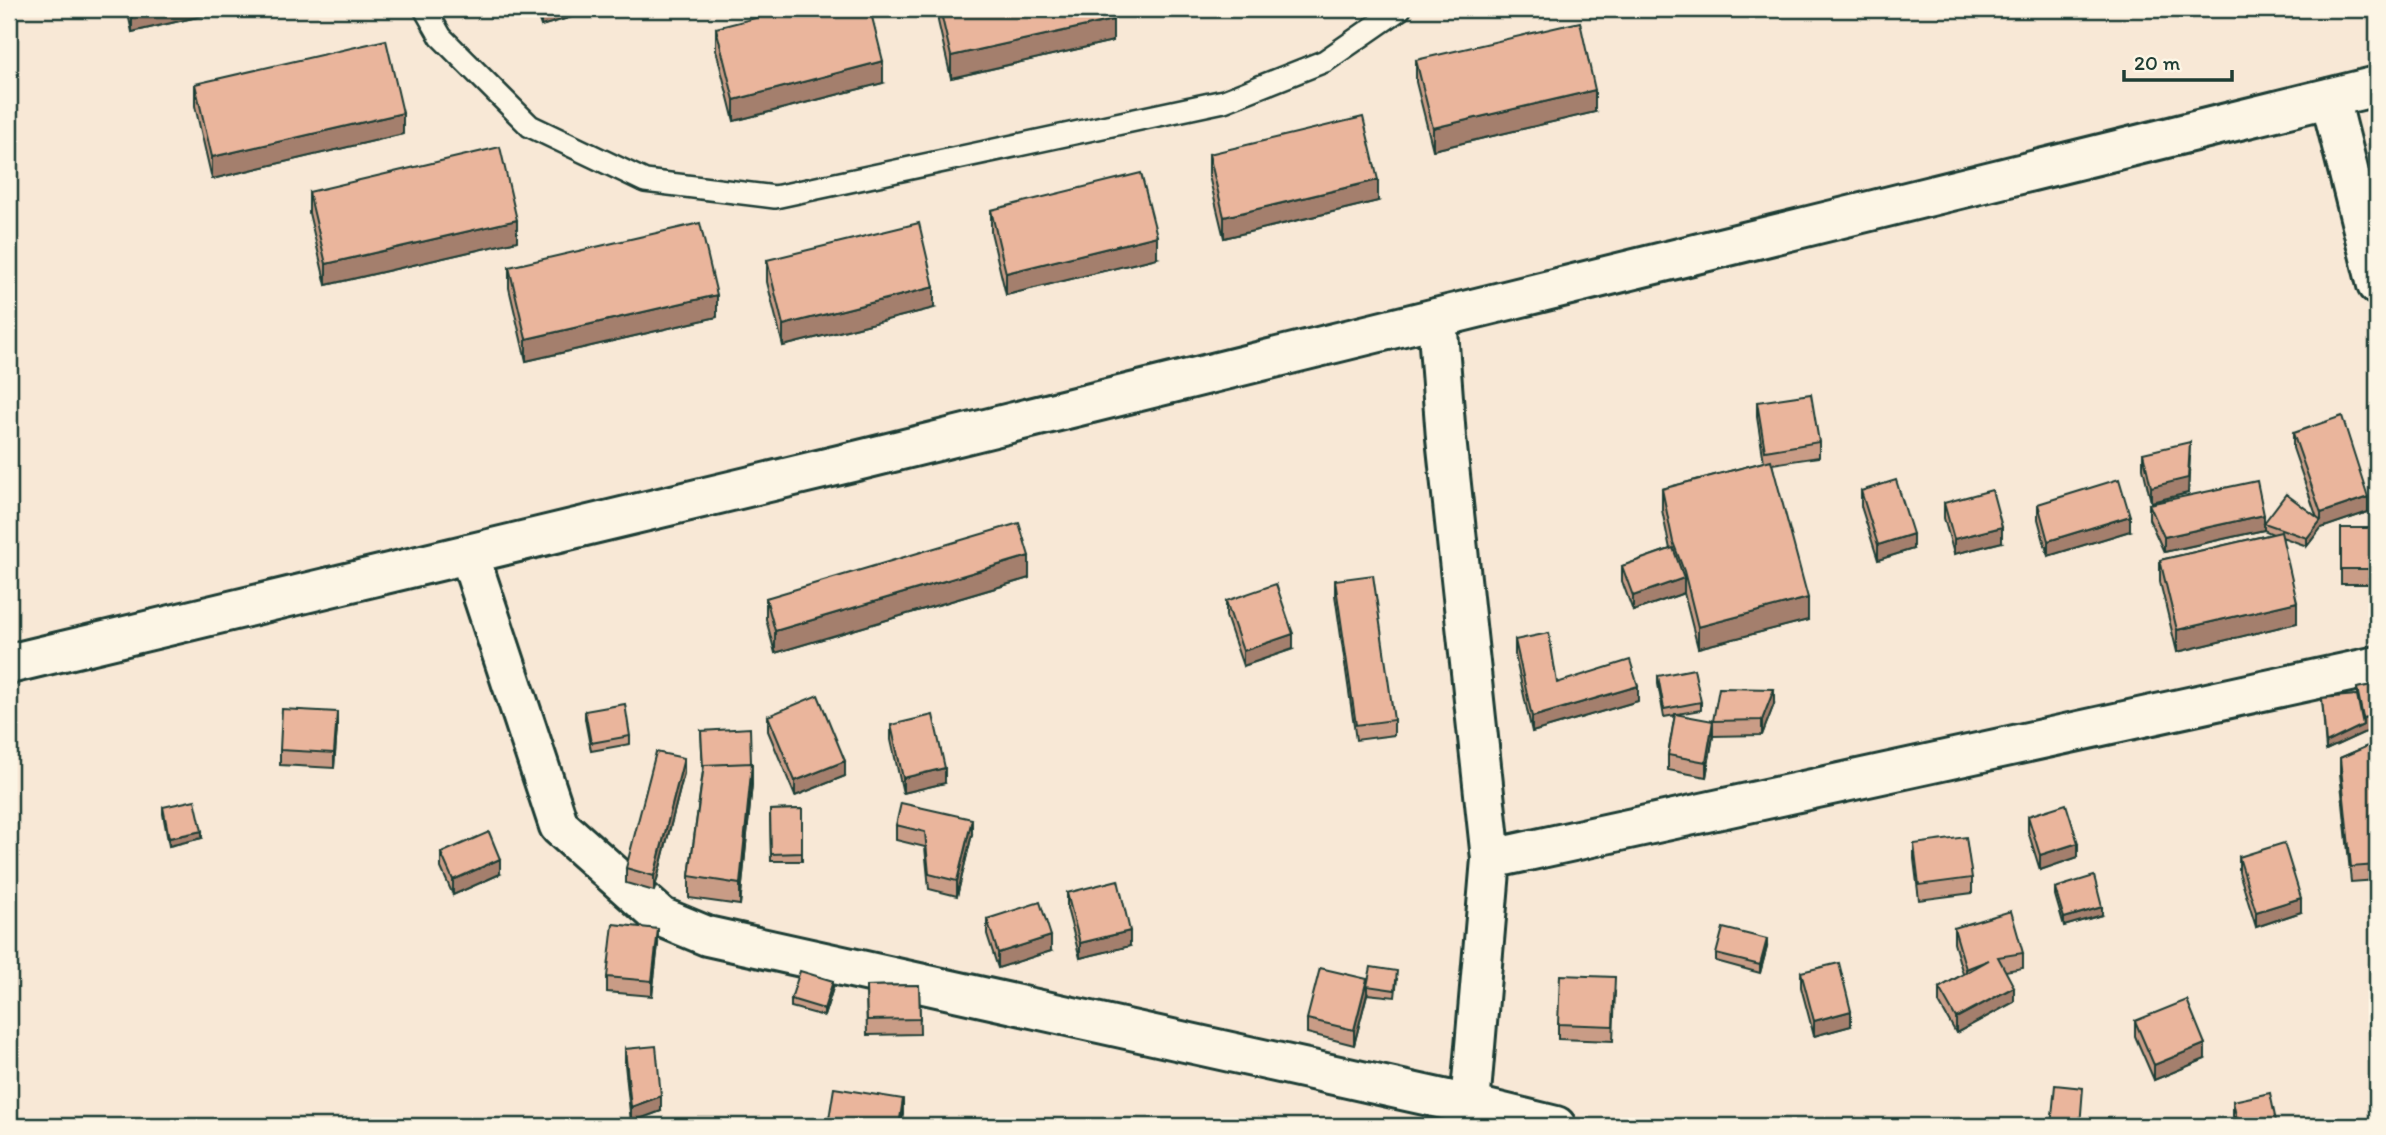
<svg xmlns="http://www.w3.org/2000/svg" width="2386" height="1135" viewBox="0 0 2386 1135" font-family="Itim,sans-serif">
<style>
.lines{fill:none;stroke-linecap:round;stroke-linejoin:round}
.service-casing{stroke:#1f3d34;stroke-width:26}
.minor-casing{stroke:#1f3d34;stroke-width:44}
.tertiary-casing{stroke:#1f3d34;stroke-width:44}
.service{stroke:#fcf5e5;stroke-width:21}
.minor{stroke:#fcf5e5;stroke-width:38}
.tertiary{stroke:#fcf5e5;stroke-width:38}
.wall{fill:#c99c86;stroke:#1f3d34;stroke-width:2}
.shaded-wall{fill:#a47f6d;stroke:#1f3d34;stroke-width:2}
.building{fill:#eab59c;stroke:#1f3d34;stroke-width:2}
</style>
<rect width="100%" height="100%" fill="#f8e8d6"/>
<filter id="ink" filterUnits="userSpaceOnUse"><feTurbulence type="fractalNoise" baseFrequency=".0143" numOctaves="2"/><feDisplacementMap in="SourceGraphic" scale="14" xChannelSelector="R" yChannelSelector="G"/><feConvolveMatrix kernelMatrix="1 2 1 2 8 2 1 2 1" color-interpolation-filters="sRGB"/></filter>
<g filter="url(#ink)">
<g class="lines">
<g class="service-casing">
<path id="service" d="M425,9l16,28 89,89 115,55 130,16 449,-96 101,-40 75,-52"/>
</g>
<g class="minor-casing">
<path id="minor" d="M2330,98l47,187
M1437,318l9,120 45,421 -21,246
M469,554l90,272 102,91 46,19 763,169 86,21
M1491,859l886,-193"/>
</g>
<g class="tertiary-casing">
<path id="tertiary" d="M9,664l847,-203 1521,-375"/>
</g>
<use href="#service" class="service"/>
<use href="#minor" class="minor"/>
<use href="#tertiary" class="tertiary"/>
</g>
<path class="wall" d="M127,9h105l-100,23z
M535,9h64l-58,17z
M938,9h172l3,32 -162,37 -13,-57z
M716,28l167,55 -149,38 -18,-71z
M1416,60l179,52 -162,38 -17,-68z
M195,84l208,50 -191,45 -17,-73z
M1209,154l169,47 -154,37 -15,-62z
M309,192l208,49 -191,44 -17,-72z
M991,210l166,48 -151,37 -15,-63z
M767,260l167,48 -151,38 -16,-64z
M509,267l208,50 -191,44 -17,-73z
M1757,402l62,40v15l-47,7 36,156 -110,28 -14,-55 -51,18 -11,-30v-15l48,-17 -8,-39v-21l102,-27 -7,-45z
M2293,433l75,79 -47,16 -14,18 -25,-9 15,86 -120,29 -17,-70v-22l113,-26 -9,-4 -100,22 -15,-33v-15l115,19 53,-5 -24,-70z
M2143,453l47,4 -2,36 -37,9 -8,-34z
M1861,491l52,58 -35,11 -17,-54z
M1944,503l58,39 -48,12 -10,-36z
M2038,504l92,27 -82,25 -10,-37z
M2341,528h36v108h-2l-6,-43v-9h-28z
M1029,578l-254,75 -9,-34v-21z
M1335,580l59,140v15l-38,5 -21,-145z
M1226,601l67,48 -50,17 -17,-50z
M1515,640l42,43 81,18 -106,31 -17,-77z
M1658,676l43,26v8l-24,4 36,22 -7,41 -38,-7v-15l7,-40 -11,2 -6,-33z
M2377,684l-14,49 -37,17 -4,-52 35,-3v-7z
M1774,704l-12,31 -49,1v-15z
M585,711l45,25v8l-39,7 -6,-32z
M768,716l77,60 -50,20 -27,-65z
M891,725l54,58 -42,10 -12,-53z
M337,727l-3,41 -54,-3v-15z
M701,731l51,53 -12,121 -51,-7v-22l14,-105z
M2377,742v138l-26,2 -11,-109v-15z
M684,773l-30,118 -28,-8v-15z
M163,807l39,31 -33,8 -6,-32z
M802,809v52h-31l-1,-51z
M2028,816l50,41 -38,13 -12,-39z
M896,825l76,9 -15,62 -28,-7 -4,-42 -29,-7z
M1914,844l58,34v15l-53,7 -5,-41z
M441,853l59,21 -47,21 -12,-27z
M2239,857l62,55 -45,15 -17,-55z
M2055,888l47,27 -38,11 -9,-31z
M1067,893l63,53 -50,12 -13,-50z
M987,919l64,32 -53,17 -11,-34z
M1954,928l69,25v15l-18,3 9,31 -58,31 -17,-30v-15l24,-14 -9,-31z
M658,944l-6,52 -45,-4v-15z
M1767,947l-7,26 -44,-12v-7z
M1801,972l50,54 -37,10 -13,-49z
M1397,979l-2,18 -28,-3v-8z
M919,985l1,49 -53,1 -1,-49z
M833,988l-9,28 -33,-9v-8z
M1615,992l-2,49 -55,-2v-15z
M1367,994l-13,51 -47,-12v-14z
M2135,1021l70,38 -51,21 -19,-44z
M625,1049l36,62 -30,11 -6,-58z
M2233,1101l44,25h-42l-2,-10z"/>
<path class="shaded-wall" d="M139,9h93l-100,23v-22z
M541,9h58l-58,17z
M1113,20v21l-162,37v-22z
M883,61v22l-149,38v-21z
M1595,90v22l-162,38v-22z
M403,113v21l-191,45v-22z
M1378,180v21l-154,37v-21z
M517,220v21l-191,44v-21z
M1157,236v22l-151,37v-22z
M934,287v21l-151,38v-21z
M717,295v22l-191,44v-22z
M2190,442l-2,51 -37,9v-15z
M2368,497v15l-47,16 -14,18v-8l14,-18v-7z
M2264,515v15l-100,22v-15z
M2130,516v15l-82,25v-15z
M2002,527v15l-48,12v-15z
M1913,534v15l-35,11v-15z
M1029,556v22l-254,75v-22z
M1684,578v15l-51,18v-15z
M1808,598v22l-110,28v-21z
M2297,602v21l-120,29v-22z
M1293,634v15l-50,17v-15z
M1638,686v15l-106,31v-15z
M1774,689v15l-12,31v-15z
M337,712v15l-3,41v-15z
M2377,715v15l-14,3 -37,17v-7l37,-18v-7z
M1713,721v15l-7,41v-15z
M684,758v15l-30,118v-15z
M845,761v15l-50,20v-15z
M752,763v21l-12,121v-21z
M945,768v15l-42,10v-15z
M972,819v15l-15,62v-15z
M202,831v7l-33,8v-8z
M2078,843v14l-38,13v-15z
M500,859v15l-47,21v-15z
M2301,898v14l-45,15v-15z
M2102,907v8l-38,11v-8z
M658,929v15l-6,52v-15z
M1130,931v15l-50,12v-15z
M1051,936v15l-53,17v-15z
M1767,939v8l-7,26v-8z
M1989,960l-23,24v-15z
M1367,979v15l-13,51v-15z
M833,981v7l-9,28v-7z
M2014,987v15l-58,31v-15z
M1851,1011v15l-37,10v-15z
M2205,1044v15l-51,21v-15z
M661,1096v15l-30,11v-15z
M903,1099v15l-2,12h-2z"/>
<path class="building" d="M791,9h79l13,52 -149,39 -18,-72z
M940,9h170l3,11 -162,36z
M1580,22l15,68 -162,38 -17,-68z
M386,40l17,73 -191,44 -17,-73z
M1363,117l15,63 -154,37 -15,-63z
M500,147l17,73 -191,44 -17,-72z
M1141,173l16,63 -151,37 -15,-63z
M700,223l17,72 -191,44 -17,-72z
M919,223l15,64 -151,38 -16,-65z
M1811,394l8,48 -54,9 -8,-49z
M2342,416l26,81 -47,16 -28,-80z
M2190,442l-2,36 -37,9 -8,-34z
M1771,460l37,138 -110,29 -14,-56 -11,-29 -11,-53z
M2119,479l11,37 -82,25 -10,-37z
M1896,480l17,54 -35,11 -17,-54z
M2257,481l7,34 -100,22 -15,-33z
M1992,490l10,37 -48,12 -10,-36z
M2286,494l35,26 -14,18 -43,-15z
M1019,523l10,33 -254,75 -9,-33z
M2341,528h36v41h-36z
M2281,532l16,70 -120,28 -17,-70z
M1673,548l11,30 -51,18 -11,-30z
M1373,575l21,145 -38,5 -21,-145z
M2377,577v44h-2l-6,-43z
M1276,584l17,50 -50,17 -17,-50z
M1549,633l8,50 73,-23 8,26 -106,31 -17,-77z
M1694,669l7,33 -37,7 -6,-33z
M2377,684v31l-14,3 -6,-30z
M1719,688l55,1 -12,31 -49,1z
M818,695l27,66 -50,20 -27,-65z
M2357,695l6,30 -37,18 -4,-45z
M625,704l5,32 -39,7 -6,-32z
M282,709l55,3 -3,41 -54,-3z
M1675,714l38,7 -7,41 -38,-7z
M933,715l12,53 -42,10 -12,-53z
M750,728l1,35 -47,2 -1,2 -2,-36z
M2377,742v123l-26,2 -11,-109z
M656,752l28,6 -30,118 -28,-8z
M752,763l-12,121 -51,-8 15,-111z
M195,800l7,31 -33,7 -6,-31z
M901,803l71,16 -15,62 -28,-7 -4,-42 -29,-7z
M2066,804l12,39 -38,12 -12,-39z
M802,809v44l-31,1 -1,-44z
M489,832l11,27 -47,21 -12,-27z
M1966,837l6,41 -53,7 -5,-41z
M2284,843l17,55 -45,14 -17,-55z
M2094,876l8,31 -38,11 -9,-30z
M1118,880l12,51 -50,12 -13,-50z
M1040,902l11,34 -53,17 -11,-34z
M2011,911l12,42 -25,4 16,30 -58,31 -17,-30 50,-28 -23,9 -12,-41z
M613,924l45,5 -6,52 -45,-4z
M1723,928l44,11 -7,26 -44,-11z
M1839,963l12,48 -37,10 -13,-49z
M1371,967l26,4 -2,19 -28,-4z
M1320,968l47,11 -13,51 -47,-11z
M800,971l33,10 -9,28 -33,-10z
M1560,975l55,2 -2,49 -55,-2z
M919,985l1,34 -53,1 -1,-34z
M2187,1000l18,44 -51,21 -19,-44z
M656,1046l5,50 -30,11 -6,-58z
M2055,1085l28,3 -3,38h-29z
M834,1088l69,11 -4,27h-62l-9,-1z
M2270,1093l7,33h-39l-5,-25z
M760,1121l28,5h-29z"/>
</g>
<rect width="2386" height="1135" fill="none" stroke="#fcf5e5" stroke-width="35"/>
<rect x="18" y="18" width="2351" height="1100" fill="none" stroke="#1f3d34" stroke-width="2.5" filter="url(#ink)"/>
<path d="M2124 70v10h108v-10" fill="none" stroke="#1f3d34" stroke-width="3.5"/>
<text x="2134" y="70" font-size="21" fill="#1f3d34" stroke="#fcf5e5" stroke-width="5" paint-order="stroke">20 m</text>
</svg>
